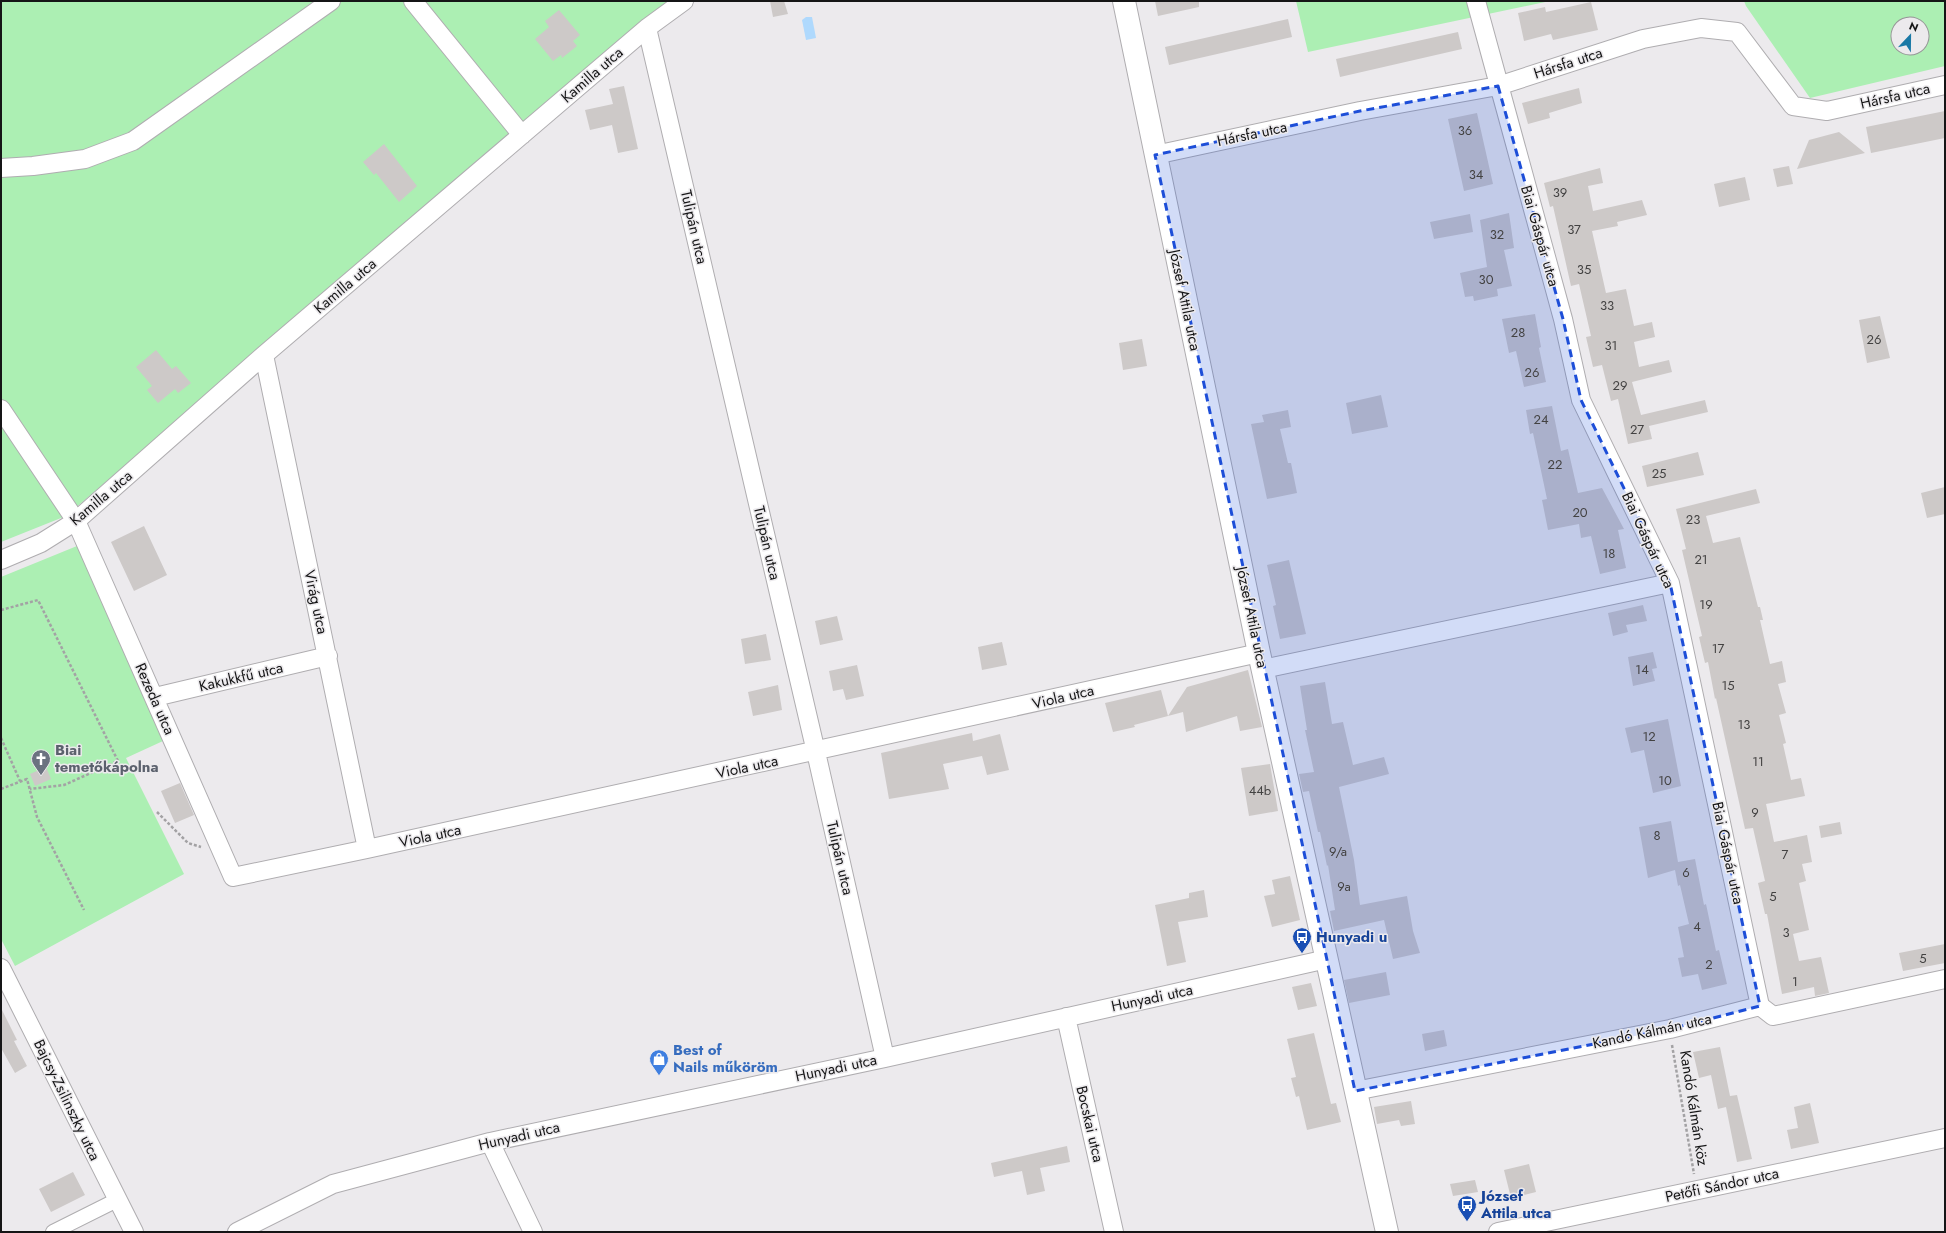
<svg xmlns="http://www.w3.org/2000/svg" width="1946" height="1233" viewBox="0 0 1946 1233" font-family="Jost,sans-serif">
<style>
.green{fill:#acefb3;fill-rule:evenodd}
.water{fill:#afd9fd}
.building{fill:#cdc9c8}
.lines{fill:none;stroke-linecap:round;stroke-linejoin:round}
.pedestrian-casing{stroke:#afadb0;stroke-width:16}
.minor-casing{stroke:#afadb0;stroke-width:20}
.tertiary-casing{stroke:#afadb0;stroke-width:24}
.path{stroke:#a3a2a4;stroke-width:2.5;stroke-dasharray:3 2;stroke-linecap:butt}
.pedestrian{stroke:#fff;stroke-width:14}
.minor{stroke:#fff;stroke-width:18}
.tertiary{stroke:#fff;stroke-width:22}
.marked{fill:#1d4ed8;fill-opacity:0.2;stroke:#1d4ed8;stroke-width:3;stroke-dasharray:8 5;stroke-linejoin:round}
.labels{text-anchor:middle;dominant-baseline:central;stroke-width:3;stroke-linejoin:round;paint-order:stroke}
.number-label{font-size:13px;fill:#434242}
.street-label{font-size:15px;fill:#151516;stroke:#eceaed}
.worship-label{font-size:15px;font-weight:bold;fill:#5b616d;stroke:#eceaed;text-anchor:start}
.transit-label{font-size:15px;font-weight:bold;fill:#164399;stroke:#eceaed;text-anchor:start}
.shop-label{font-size:15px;font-weight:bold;fill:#366cbe;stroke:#eceaed;text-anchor:start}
</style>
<rect width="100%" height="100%" fill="#eceaed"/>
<path class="green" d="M1,1h671l-72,59 -534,456 -65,26z
M1296,1h254l-242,51z
M1744,1h201v65l-135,32 -64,-92zM1898,24h24v24h-24z
M77,546l86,195 -37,17 58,116 -169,92 -14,-27v-362z"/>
<path class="water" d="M806,17h6l4,21 -10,2 -4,-20z"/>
<path class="building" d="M770,1h14l4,13 -15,3z
M1155,1h44v6l-41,9z
M1591,2l7,28 -45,10 -2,-6 -27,7 -6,-28 27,-6 1,5z
M559,10l21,25 -7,6 4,5 -15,12 -1,-3 -8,6 -18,-22 14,-12 -4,-6z
M1288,19l4,18 -123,28 -4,-18z
M1458,32l4,17 -122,28 -4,-18z
M624,86l14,63 -20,4 -6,-28 -22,5 -5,-20 28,-6 -4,-15z
M1579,88l3,15 -33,10 1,5 -22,6 -6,-21z
M1945,111v27l-74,15 -5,-26z
M1477,113l16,71 -29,7 -16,-72z
M1839,132l26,21 -68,16 12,-29z
M384,144l33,42 -18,16 -23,-29 -2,2 -11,-13z
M1789,166l4,18 -16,3 -4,-18z
M1600,168l3,15 -15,3 5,25 49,-11 5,15 -30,7 1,4 -26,5 14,62 20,-4 8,37 18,-4 3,15 -21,5 5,25 30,-7 3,12 -40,10 9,33 64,-15 3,12 -59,14 3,13 -24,5 -10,-45 -7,2 -9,-36 -9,2 -7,-30 5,-1 -12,-52 -8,2 -18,-80 -3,1 -6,-24z
M1745,177l5,23 -31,7 -5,-23z
M1509,213l5,35 -10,2 8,36 -15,3 1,7 -24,5 -1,-5 -8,1 -5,-24 27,-6 -7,-47z
M1470,214l3,18 -39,7 -4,-17z
M1535,314l6,33 -2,1 7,34 -22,5 -8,-36 -7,2 -7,-34z
M1880,316l10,42 -23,5 -8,-43z
M1142,339l5,27 -24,4 -4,-27z
M156,350l16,19 4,-3 15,17 -13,10 -3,-4 -17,14 -11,-13 5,-4 -16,-19z
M1381,395l7,32 -36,7 -6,-31z
M1552,406l9,45 7,-2 10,44 24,-5 22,41 -6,1 8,38 -26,6 -9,-38 -10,2 -2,-14 -31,6 -6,-30 5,-1 -14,-66 -3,1 -4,-24z
M1288,410l3,17 -11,2 8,34h3l6,30 -30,6 -16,-75 13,-2 -2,-7z
M1698,452l6,23 -57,12 -5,-21z
M1945,487v27l-18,4 -6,-25z
M1756,489l4,14 -54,13 7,27 27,-6 18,70h2l3,13h-3l10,44 12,-3 4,21 -8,2 8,29 -7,2 7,28 -3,1 8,36 10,-2 4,18 -39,8 8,38 33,-7 5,27 -10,2 4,17 -7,2 10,47 -16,4 6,27 22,-4 8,36 -14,3 -1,-9 -32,7 -15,-80h-2l-7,-31 7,-2 -12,-53 -8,1 -29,-131 -1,1 -7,-37 -3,1 -6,-26 3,-1 -20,-86 4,-1 -10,-40z
M144,526l23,49 -33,16 -23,-49z
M1289,560l17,74 -26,5 -7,-33 3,-1 -9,-40z
M1643,605l4,16 -21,4 2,7 -15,4 -5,-23z
M837,616l6,24 -23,5 -5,-24z
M766,634l5,26 -26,4 -4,-25z
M1002,642l5,23 -25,5 -4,-23z
M1653,652l4,16 -5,1 3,12 -22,5 -5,-29z
M857,665l7,31 -18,4 -3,-11 -10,2 -4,-20z
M1248,670l14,57 -22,4 -3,-15 -51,16 -3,-20 -15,4 19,-29z
M1325,682l7,42 11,-2 10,43 31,-8 5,17 -50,13 15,73 6,45 47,-9 6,35 7,22 -27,6 -9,-39 -50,11 -4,-20 5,-1 -7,-45 -1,1 -7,-34h-2l-9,-41 -6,1 -4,-18 15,-2 -9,-42h2l-7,-44z
M778,685l4,25 -29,6 -5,-24z
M1161,690l7,26 -34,9 1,2 -22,5 -8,-29z
M1668,719l13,67 -28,7 -9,-43 -13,3 -6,-25z
M972,733l1,8 27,-7 9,36 -22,5 -5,-19 -39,8 6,25 -60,10 -8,-46z
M1270,764l8,47 -29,5 -8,-48z
M46,767l5,12 -16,7 -5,-12z
M180,783l14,32 -19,8 -14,-32z
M1671,821l7,41 17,-3 9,46 2,-1 10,47 3,-1 8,34 -25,6 -4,-16 -16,3 -4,-19 6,-1 -6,-30 11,-3 -9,-39 -2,1 -3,-16 -27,8 -9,-51z
M1840,822l2,12 -21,4 -2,-12z
M1290,876l10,44 -28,7 -8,-31 11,-2 -3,-14z
M1204,890l4,27 -30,5 8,40 -19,4 -12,-61 34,-7v-5z
M1945,944v19l-42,8 -4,-18z
M1386,972l4,23 -41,8 -5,-23z
M1311,983l6,23 -19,4 -6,-23z
M1,1008l16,32 -3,1 13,25 -12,7 -14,-25z
M1444,1030l3,16 -22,5 -3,-17z
M1314,1033l17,71 5,-1 5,19 -34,8 -8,-34 -3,1 -5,-19 5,-1 -9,-38z
M1720,1047l10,49 7,-1 15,64 -15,3 -11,-55 -8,2 -7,-34 -12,3 -6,-26z
M1411,1101l4,23 -14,2 -2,-6 -22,4 -3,-17z
M1810,1103l9,40 -28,6 -4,-19 11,-2 -4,-21z
M1067,1146l3,16 -30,6 5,23 -18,4 -5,-24 -28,6 -3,-14z
M1529,1164l7,28 -25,6 -7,-28z
M73,1172l12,23 -34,17 -12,-23z
M1475,1180l3,12 -25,4 -3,-12z"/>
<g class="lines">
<g class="pedestrian-casing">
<path id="pedestrian" d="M53,1232l64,-32"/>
</g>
<g class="minor-casing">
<path id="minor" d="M413,1l109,134
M1476,1l87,318 18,81 89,183 90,423
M647,28l169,724 69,306
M1155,155l205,-44 138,-25 145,-47 58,-11 36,4 56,74 34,5 118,-26
M1,168l32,-2 52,-7 48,-18 198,-140
M264,355l103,494
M1,409l75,112 157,356 134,-28 892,-196
M1,560l40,-17 35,-22 188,-166 383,-327 37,-27
M1263,669l407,-86
M155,697l173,-41
M1,968l133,264
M1760,1006l13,10 172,-37
M1066,1017l48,215
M1355,1091l315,-62 90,-23
M490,1142l43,90
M237,1232l96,-48 157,-42 395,-84 442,-99
M1498,1232l447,-94"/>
</g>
<g class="tertiary-casing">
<path id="tertiary" d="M1124,1l135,652 128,579"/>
</g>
<path class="path" d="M1,610l37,-10 80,161 -54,24 -34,4
M1,738l19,43
M1,789l26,-10 10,38 47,93
M157,812l31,31 13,4
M1672,1045l22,129"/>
<use href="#pedestrian" class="pedestrian"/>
<use href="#minor" class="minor"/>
<use href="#tertiary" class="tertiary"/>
</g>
<path class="marked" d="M1498,86l65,233 18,81 89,183 90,423 -90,23 -315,62 -200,-936 205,-44z"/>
<defs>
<g id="church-pin" transform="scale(1)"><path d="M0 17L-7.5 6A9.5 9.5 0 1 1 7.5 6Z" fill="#6b7280" stroke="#eceaed"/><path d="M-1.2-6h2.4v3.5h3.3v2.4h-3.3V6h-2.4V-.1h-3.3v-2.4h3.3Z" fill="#fff"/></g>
<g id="bus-pin" transform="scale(1)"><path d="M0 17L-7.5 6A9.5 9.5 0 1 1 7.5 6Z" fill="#1a4fb4" stroke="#eceaed"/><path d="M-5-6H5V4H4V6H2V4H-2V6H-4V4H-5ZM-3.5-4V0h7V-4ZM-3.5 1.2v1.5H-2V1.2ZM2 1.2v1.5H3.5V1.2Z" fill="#fff"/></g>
<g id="shop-pin" transform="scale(1)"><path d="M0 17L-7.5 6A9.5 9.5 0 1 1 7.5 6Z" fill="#3f7fe0" stroke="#eceaed"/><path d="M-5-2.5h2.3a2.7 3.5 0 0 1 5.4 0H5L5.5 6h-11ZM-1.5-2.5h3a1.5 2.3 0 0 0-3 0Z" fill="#fff"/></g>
</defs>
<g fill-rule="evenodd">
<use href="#church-pin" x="41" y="759"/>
<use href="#bus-pin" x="1302" y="937"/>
<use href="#shop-pin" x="659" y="1059"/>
<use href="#bus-pin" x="1467" y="1205"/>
</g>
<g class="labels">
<g class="number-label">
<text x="1465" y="130">36</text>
<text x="1476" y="174">34</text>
<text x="1560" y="192">39</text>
<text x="1574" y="229">37</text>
<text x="1497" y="234">32</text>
<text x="1584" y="269">35</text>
<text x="1486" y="279">30</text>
<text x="1607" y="305">33</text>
<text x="1518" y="332">28</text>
<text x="1874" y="339">26</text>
<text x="1611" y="345">31</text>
<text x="1532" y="372">26</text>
<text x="1620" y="385">29</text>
<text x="1541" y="419">24</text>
<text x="1637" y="429">27</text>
<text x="1555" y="464">22</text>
<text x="1659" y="473">25</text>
<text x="1580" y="512">20</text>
<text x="1693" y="519">23</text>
<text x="1609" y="553">18</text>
<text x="1701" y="559">21</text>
<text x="1706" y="604">19</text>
<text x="1718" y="648">17</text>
<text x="1642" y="669">14</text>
<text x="1728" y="685">15</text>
<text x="1744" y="724">13</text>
<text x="1649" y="736">12</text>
<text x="1758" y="761">11</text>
<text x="1665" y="780">10</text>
<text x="1260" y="790">44b</text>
<text x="1755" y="812">9</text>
<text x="1657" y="835">8</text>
<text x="1338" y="851">9/a</text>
<text x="1785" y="854">7</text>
<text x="1686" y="872">6</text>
<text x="1344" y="886">9a</text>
<text x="1773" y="896">5</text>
<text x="1697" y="926">4</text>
<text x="1786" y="932">3</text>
<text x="1923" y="958">5</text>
<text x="1709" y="964">2</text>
<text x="1795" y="981">1</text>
</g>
<g class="street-label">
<text transform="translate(1568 63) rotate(-18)">Hársfa utca</text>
<text transform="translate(592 75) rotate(-41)">Kamilla utca</text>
<text transform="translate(1895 96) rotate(-13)">Hársfa utca</text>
<text transform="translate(1252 134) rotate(-12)">Hársfa utca</text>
<text transform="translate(694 227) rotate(77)">Tulipán utca</text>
<text transform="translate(1540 236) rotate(74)">Biai Gáspár utca</text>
<text transform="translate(345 286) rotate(-40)">Kamilla utca</text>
<text transform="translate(1185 300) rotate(78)">József Attila utca</text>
<text transform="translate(101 498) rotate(-40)">Kamilla utca</text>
<text transform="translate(1648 540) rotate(65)">Biai Gáspár utca</text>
<text transform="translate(767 543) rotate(77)">Tulipán utca</text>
<text transform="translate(316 602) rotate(78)">Virág utca</text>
<text transform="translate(1252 617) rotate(78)">József Attila utca</text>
<text transform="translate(241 677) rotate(-13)">Kakukkfű utca</text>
<text transform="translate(1063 697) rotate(-13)">Viola utca</text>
<text transform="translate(155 699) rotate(66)">Rezeda utca</text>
<text transform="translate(747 767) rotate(-12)">Viola utca</text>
<text transform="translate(430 836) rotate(-12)">Viola utca</text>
<text transform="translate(1728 853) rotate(78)">Biai Gáspár utca</text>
<text transform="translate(840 858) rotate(77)">Tulipán utca</text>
<text transform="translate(1152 998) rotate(-12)">Hunyadi utca</text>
<text transform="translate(1652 1031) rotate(-12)">Kandó Kálmán utca</text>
<text transform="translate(836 1068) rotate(-12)">Hunyadi utca</text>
<text transform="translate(67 1100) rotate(64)">Bajcsy-Zsilinszky utca</text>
<text transform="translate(1694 1108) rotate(81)">Kandó Kálmán köz</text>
<text transform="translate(1090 1124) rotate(77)">Bocskai utca</text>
<text transform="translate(519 1136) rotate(-13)">Hunyadi utca</text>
<text transform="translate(1722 1185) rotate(-12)">Petőfi Sándor utca</text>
</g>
<g class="worship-label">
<text x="55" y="750">Biai<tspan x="55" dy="17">temetőkápolna</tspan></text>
</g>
<g class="transit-label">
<text x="1316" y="937">Hunyadi u</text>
<text x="1481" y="1196">József<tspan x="1481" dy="17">Attila utca</tspan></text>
</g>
<g class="shop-label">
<text x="673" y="1050">Best of<tspan x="673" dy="17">Nails műköröm</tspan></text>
</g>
</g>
<rect width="1946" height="1233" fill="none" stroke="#151516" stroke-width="4"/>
<g transform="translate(1910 36) rotate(22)"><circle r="19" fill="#eceaed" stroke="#969597"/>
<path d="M0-3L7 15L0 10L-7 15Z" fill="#1a79a6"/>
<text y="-6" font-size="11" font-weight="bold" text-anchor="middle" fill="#151516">N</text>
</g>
</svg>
